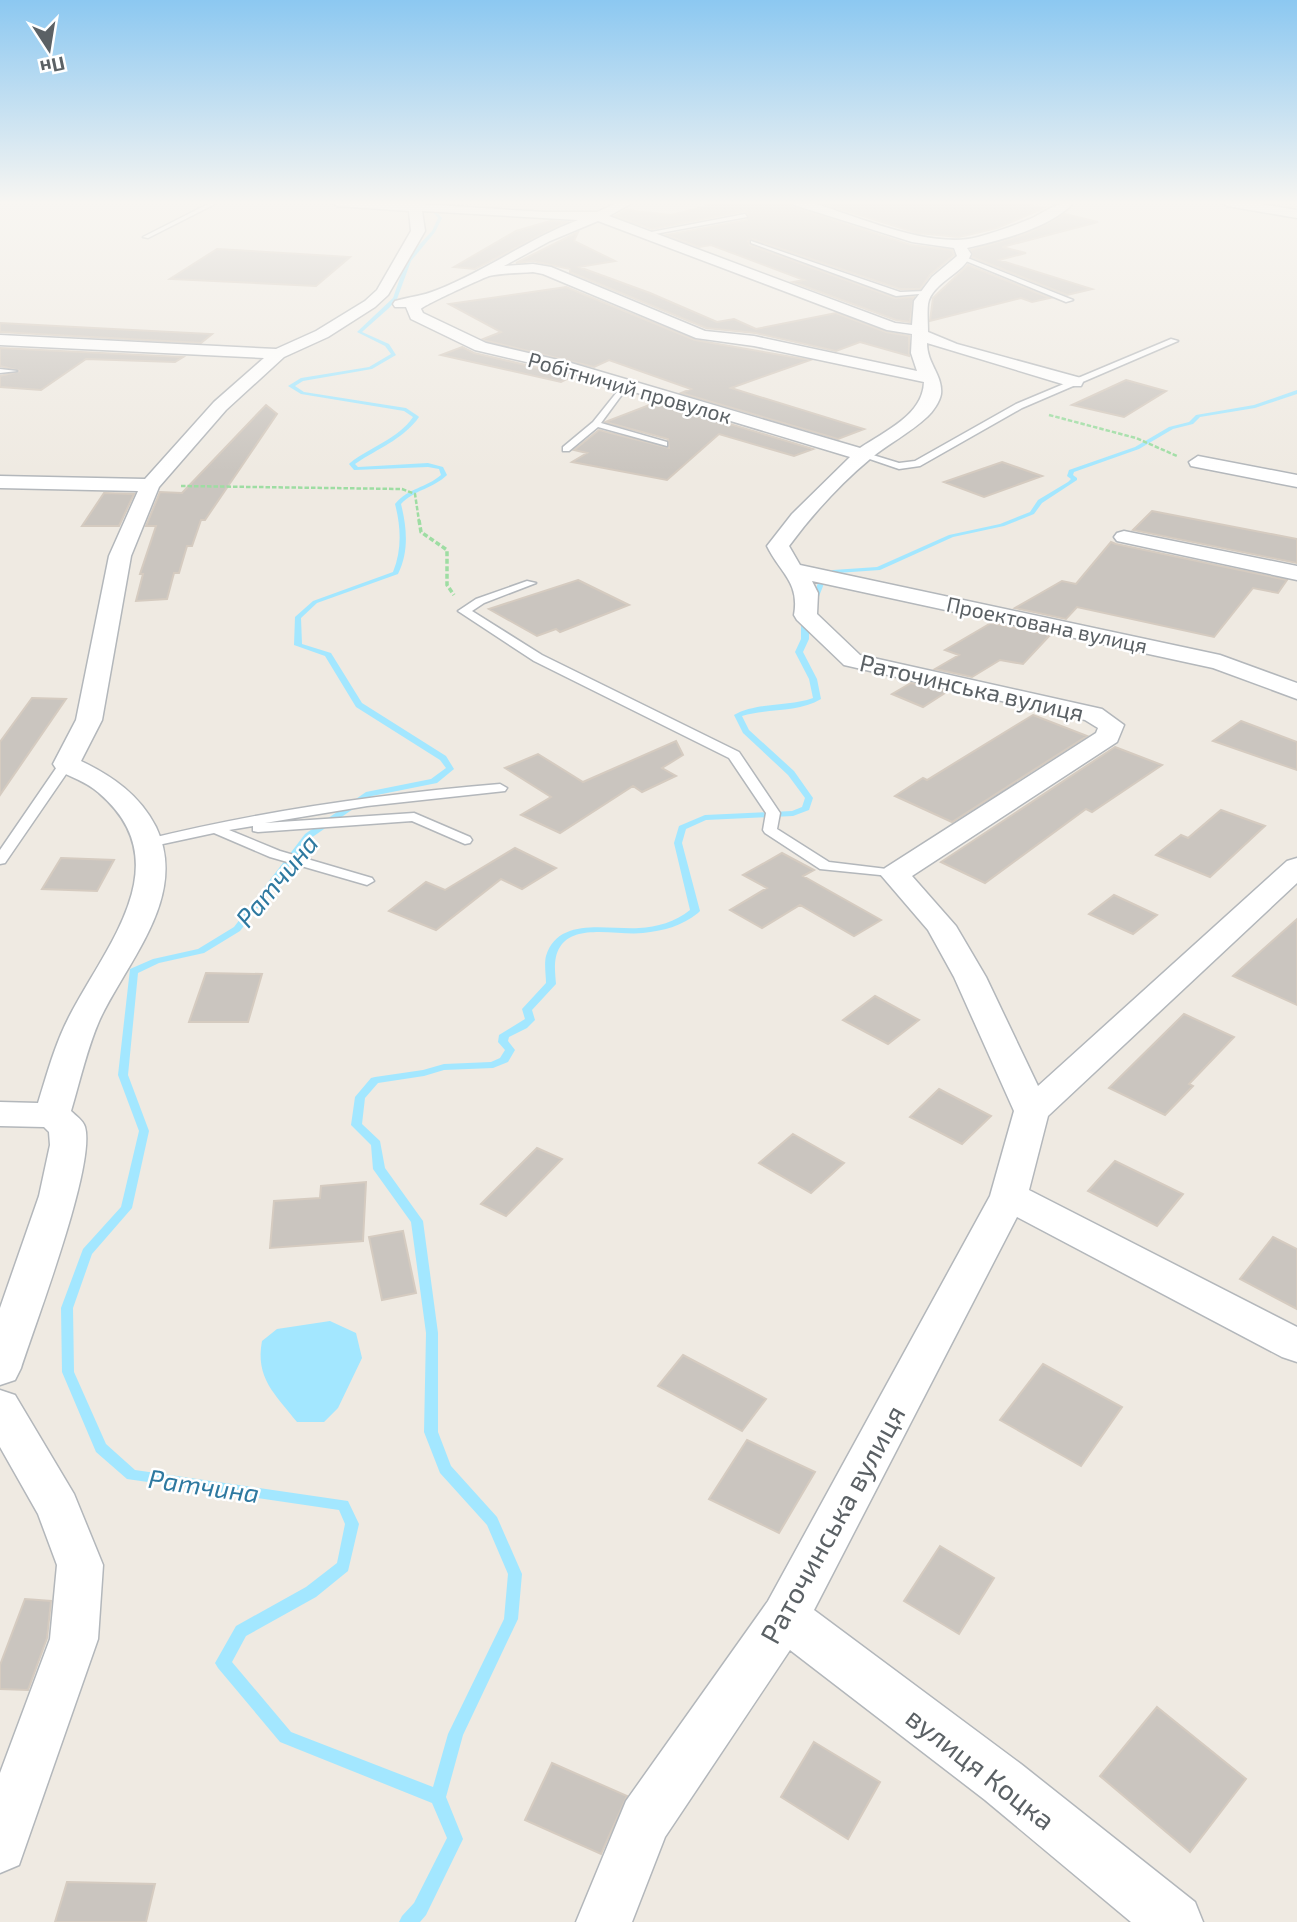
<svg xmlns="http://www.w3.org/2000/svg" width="1297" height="1922" viewBox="0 0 1297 1922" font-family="'Exo 2',sans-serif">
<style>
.water{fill:#a3e7ff}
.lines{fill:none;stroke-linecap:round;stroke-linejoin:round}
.stream{fill:#a3e7ff;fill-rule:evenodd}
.building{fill:#cac5bf;stroke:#d5cbc0;stroke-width:2}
.lane-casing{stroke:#b3b7bb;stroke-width:3}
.street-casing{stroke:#b3b7bb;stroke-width:3}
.path-far1{stroke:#9edda3;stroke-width:2.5;stroke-dasharray:4.5 2;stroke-linecap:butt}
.path{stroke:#9edda3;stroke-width:3.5;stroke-dasharray:5 2.5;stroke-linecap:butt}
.lane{fill:#fff;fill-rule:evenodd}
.street{fill:#fff;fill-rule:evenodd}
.labels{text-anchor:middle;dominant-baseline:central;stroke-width:5;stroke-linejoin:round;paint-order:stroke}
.far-street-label{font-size:21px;fill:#5b6165;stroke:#fff}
.street-label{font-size:24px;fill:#5b6165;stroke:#fff}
.water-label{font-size:26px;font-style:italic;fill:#2e79a0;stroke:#fff}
.near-street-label{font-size:28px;fill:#5b6165;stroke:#fff}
</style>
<rect width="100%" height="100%" fill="#efeae2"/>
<path class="water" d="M330,1321l26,12 6,25 -24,50 -14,14h-27c-22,-28 -42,-44 -35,-81l15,-12z"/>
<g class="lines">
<path class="stream" d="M424,202h4l14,16 -7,14 -24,29 -14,38 -8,9 -27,24 27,12 7,11 -24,14 -69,12 -8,5 9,6 102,16 12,8 1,1c-14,20 -37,30 -58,43l-6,4 3,3 70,-4 15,4 4,8c-13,13 -33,15 -46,29 6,24 8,48 -3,70l-81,29 -16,15 1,26 29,9 31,50 84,53 8,13 -17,14 -65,13 -61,42 -71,93 -36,22 -45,10 -21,10 -10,102 21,56 -17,77 -40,46 -19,54 1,64 32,72 29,26 213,31 11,23 -11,47 -32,26 -70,39 -14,26 59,70 142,55 15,-53 56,-115 4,-45 -21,-49 -47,-52 -16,-41 2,-99 -15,-111 -38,-53 -2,-24 -20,-20 4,-28 16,-19 4,-1 48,-7 21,-6 47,-2 9,-4 5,-8 -7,-8 1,-7 26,-16 -3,-10 24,-26c0,-8 -2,-19 0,-27 12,-40 62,-26 93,-28 18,-1 36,-6 51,-18l-16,-67 5,-17 26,-11 87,-4 10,-4 3,-9 -17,-23 -45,-42 -9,-18c23,-13 54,-8 79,-17l-4,-19 -14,-27 6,-13v-13l4,-2 4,2v13l-6,13 14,27 4,20c-23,14 -54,9 -79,17l7,14 45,41 19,27 -4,12 -16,6 -87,4 -20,9 -4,14 18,68 -2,2c-16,13 -35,18 -55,20 -24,3 -68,-10 -83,14 -7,11 -5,24 -4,37l-24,26 3,10 -8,8 -18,9 -1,4 7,9 -7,12 -15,6 -49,2 -20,6 -46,7 -13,15 -3,26 18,17 5,27 38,53 15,112v99l13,34 46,51 25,57 -4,45 -55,116 -17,62 17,42 -37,76 -6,7h-21l3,-6 12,-13 33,-65 -15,-35 -152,-61 -62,-74 -3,-5 21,-37 70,-39 31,-24 8,-39 -6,-14 -212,-31 -31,-27 -34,-80 -1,-64 22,-59 38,-42 18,-76 -21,-56 12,-106 23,-10 45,-10 36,-22 71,-93 61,-42 65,-13 15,-11 -6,-8 -84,-53 -31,-51 -31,-11 1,-28 18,-16 80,-29c9,-22 8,-45 2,-68 13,-16 31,-16 46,-29l-2,-6 -11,-2 -74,3 -5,-6 1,-1c20,-16 48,-24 63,-46l-9,-6 -103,-17 -13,-8 13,-8 68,-11 22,-13 -6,-8 -28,-14 36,-34 13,-37 11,-14 15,-16 6,-13z
M1297,390v4l-42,14 -55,9 -7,7 -20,5 -34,20 -65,23 -1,3 4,3v2l-35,23 -8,11 -30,12 -51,11 -73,33 -43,3 -12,8 -9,23 -5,-1 8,-23 14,-10 44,-3 72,-32 51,-11 30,-12 8,-12 30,-18 3,-3 -4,-3 2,-6 66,-23 34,-20 20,-5 7,-7 58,-10z"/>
</g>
<path class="building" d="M708,202h81l4,5 118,38 41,5 2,5 -24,20 -10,14h-20l-148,-50 -4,2 2,4 145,53 19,-1 -4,25 -14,-2 -103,-38 11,-2 -93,-35 -12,2 -33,-12 81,-15 2,-4 -4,-5 -93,18 -37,-13 11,-6 45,5 36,-9z
M818,202h201l25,6 -47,20 -38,9 -42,-4z
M1065,214l33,8 -96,25 24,6 -27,7 93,29 -25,6 -95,-38 -1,-7 55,-16z
M550,221l16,1 -91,47 -21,-2 62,-36z
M578,232l-4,9 41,20 -36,6 71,26 67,29 17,-3 22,10 80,-16 50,19 23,4v20l-49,-14 -24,9 -81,-18 -49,-5 -136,-56v-3l-37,-8 -17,2z
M217,249l133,8 -34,29 -146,-7z
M968,265l82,33 -18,4 -11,-4 -91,23 3,-23z
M566,287l129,53 115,20 -79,28 133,41 -26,10 -157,-46 10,-4 -82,-29 -15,7 -107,-26 -4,-2 18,-7 -52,-28z
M0,323l94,5 118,6 -11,9 -201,-11z
M462,347l12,6 99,23 -12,6 -120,-27z
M0,348l183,9 -8,5 -89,-3 -45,31 -41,-3v-11l20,-5 -20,-5z
M1126,380l40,11 -42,26 -52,-12z
M657,402l156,47 -19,7 -75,-22 -52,46 -95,-18 15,-9 -13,-3 25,-20 70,18 -1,-9 -63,-17z
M266,405l11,9 -72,106h-4l-9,26h-5l-8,27h-5l-7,26 -31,2 7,-27h-3l16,-48h-10l14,-34 22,1z
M1002,462l40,14 -58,21 -40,-15z
M104,493l30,1 -15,32h-37z
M1152,511l145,28v24l-164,-33z
M1111,542l5,2 171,36 -9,13 -25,-5 -39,49 -137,-30 -11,12 -51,-11 47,-27 14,3z
M578,580l51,25 -69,27 -4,-3 -19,7 -48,-27z
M991,623l59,12 -27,29 -23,-4 -28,17 -37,-8 24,-14 -14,-5z
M911,683l37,8 -25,16 -31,-13z
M32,698l34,1 -66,96v-53z
M1033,715l54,21 -135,86 -57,-26 28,-18 4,2z
M1241,721l56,21v28l-84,-29z
M676,741l7,14 -21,13 14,8 -34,16 -9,-6 -73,47 -39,-18 30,-18 -46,-29 33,-14 45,28z
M1115,747l47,18 -70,47 -6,-3 -101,74 -44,-21z
M1221,810l44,16 -55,51 -54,-22 25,-20 7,3z
M515,848l41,20 -34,21 -21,-10 -65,51 -47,-19 37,-29 19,8z
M782,853l32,17 -11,6 78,44 -27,16 -54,-31 -38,23 -32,-18 37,-22 -24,-13z
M61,858l53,2 -17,31 -55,-2z
M1114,895l43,20 -24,19 -44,-20z
M1297,919v86l-64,-29z
M206,973l56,1 -14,48h-59z
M875,996l44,24 -31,24 -45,-24z
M1184,1014l50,23 -45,47 4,2 -28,29 -56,-27z
M939,1089l52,27 -29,28 -52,-27z
M793,1134l51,29 -33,30 -52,-30z
M537,1148l25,11 -56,57 -25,-12z
M1115,1161l68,33 -26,32 -69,-35z
M366,1182l-3,59 -93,7 4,-47 46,-3 1,-12z
M403,1231l13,62 -34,7 -13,-63z
M1273,1237l24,12v60l-57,-30z
M683,1355l83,44 -24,32 -84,-45z
M1043,1364l79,43 -41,59 -81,-46z
M747,1440l68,32 -36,61 -70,-34z
M940,1546l54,32 -35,56 -55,-33z
M25,1599l26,2 -4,37 -19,52 -28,-1v-24z
M1157,1707l89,72 -56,73 -90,-76z
M814,1742l66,40 -32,57 -67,-42z
M552,1763l75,33 -26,58 -76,-34z
M67,1882l88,2 -9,38h-91z"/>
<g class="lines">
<g class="lane-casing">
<path id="lane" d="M212,202h7l-71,36 -5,-1z
M745,214l2,3 -103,19 -3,-2z
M751,241l149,51 26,-1 4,2 -34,3 -145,-53z
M961,257h4l108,43 -7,2 -105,-43z
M1171,339l7,2 -156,67 -102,58 -21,3 -41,-14 5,-3 36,11 16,-2 101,-57z
M0,369l17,2 -17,2z
M625,382l4,3 -28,38 66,19v4l-69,-19 -29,24h-6v-4l30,-25z
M527,581l9,2 -52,20 -12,8 70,44 197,97 41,61 -3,16 52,33 66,8 5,1 2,3 -2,3 -80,-8 -55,-36 -2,-3 3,-17 -37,-55 -195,-97 -76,-50 18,-12z
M66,760l7,4 -68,99 -5,1v-14l61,-89z
M500,784l7,4 -2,3 -138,15 -102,17 149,-10 56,24 2,3 -2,3 -5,1 -53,-23 -154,11 -5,-1v-5l-24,4 51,21 92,27 2,3 -7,4 -97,-28 -56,-24 -65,14 -7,-4 2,-3c117,-29 236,-46 356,-56z"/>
</g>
<g class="street-casing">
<path id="street" d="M331,202h58l156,10h52l22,-10h15l-25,14 286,107 17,2 2,-24 18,-24 25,-21 -3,-8 -42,-6 -118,-37 -2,-3h18c47,14 121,48 168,35 18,-5 35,-11 52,-18 15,-7 28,-18 44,-17 -21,25 -75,39 -107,46l4,6c-7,20 -39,28 -43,50 -1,9 0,19 0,28l29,12 124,34 2,4 -2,4h-12l-142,-43c0,21 16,32 14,51 -1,7 -8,18 -14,23 -17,16 -39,27 -57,42 -30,25 -58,56 -81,87l11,19 420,90 77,28v16l-84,-31 -401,-87 6,12 -1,21 43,41 242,54 22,16 -7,17 -205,134 44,50 30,51 52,109 249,-225 10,-3v25l-249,233 -19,74 268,137v35l-15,-5 -265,-140 -203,393 207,154 174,138 8,20h-72l-146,-122 -195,-150 -125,187 -33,85h-56l50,-121 142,-200 222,-405 24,-85 -60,-134 -26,-47 -48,-56 5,-6 211,-135 2,-5 -13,-8 -241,-55 -47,-45 -3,-5c6,-33 -14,-42 -27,-69l25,-32 58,-57 -289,-87 -86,-20 -64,-31 -5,-12h-11l-2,-3 2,-3c14,-4 28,-5 42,-11 49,-19 91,-51 141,-70l-156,-9 3,20 -37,64 -13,12 -47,30 -44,20 -58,53 -67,77 -28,69 -29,164 -21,41c31,15 59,34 75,66 33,69 -28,133 -56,192 -13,29 -20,62 -29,92 5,5 12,9 14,16 11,38 -50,197 -64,241l-6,12 -15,5v-77l39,-112 11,-51 -1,-13 -5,-5 -44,-1v-24l38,1c9,-29 17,-59 31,-86 37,-72 112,-154 30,-224 -12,-11 -28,-16 -42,-23l-4,-6 23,-44 33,-164 29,-65 -138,-3v-12l145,3 69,-77 50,-44 -264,-13v-10l276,14 40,-18 49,-30 12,-11 34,-59 -2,-20 -72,-5zM598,221l289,109 25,4 -1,19 6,18 -163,-35 -49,-5 -154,-64 -18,-3 -29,2 46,-25zM533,272l10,2 153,64 58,8 170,36c-1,33 -39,49 -64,66l-289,-85 -85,-20 -63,-30 -2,-4c3,-4 62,-31 68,-33 14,-3 30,-3 44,-4z
M1221,202h27l49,8v8l-70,-12z
M1198,456l99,19v12l-106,-21 -2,-4z
M1124,531l173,35v14l-180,-39 -3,-4 3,-4z
M0,1390l15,5 59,99 29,71 -5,74 -79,226 -19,8v-100l50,-134 7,-74 -19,-51 -38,-67z"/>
</g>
<path class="path-far1" d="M1049,415l87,23 41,18
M181,486l221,3 13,5 4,27"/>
<path class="path" d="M419,520l2,12 26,18v35l7,10"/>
<use href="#lane" class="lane"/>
<use href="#street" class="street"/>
</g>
<linearGradient id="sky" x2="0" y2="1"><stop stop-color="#8cc8f1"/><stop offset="0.43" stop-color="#f8f6f2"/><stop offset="1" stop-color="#f8f6f2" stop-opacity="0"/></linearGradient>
<rect width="1297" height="471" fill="url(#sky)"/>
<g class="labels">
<g class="far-street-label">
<text transform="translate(630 387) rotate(16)">Робітничий провулок</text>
<text transform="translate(1047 624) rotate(12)">Проектована вулиця</text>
</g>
<g class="street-label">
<text transform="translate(972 687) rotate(13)">Раточинська вулиця</text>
</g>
<g class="water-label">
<text transform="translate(276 880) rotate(-50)">Ратчина</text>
<text transform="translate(204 1485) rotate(8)">Ратчина</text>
</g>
<g class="near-street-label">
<text transform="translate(832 1524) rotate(-61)">Раточинська вулиця</text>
<text transform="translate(981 1768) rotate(38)">вулиця Коцка</text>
</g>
</g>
<g transform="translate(49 49) rotate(168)" stroke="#ffffff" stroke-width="5" paint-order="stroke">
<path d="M0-5L12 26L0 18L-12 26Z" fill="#5b6165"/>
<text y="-10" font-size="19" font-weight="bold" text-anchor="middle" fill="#5b6165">Пн</text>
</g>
</svg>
